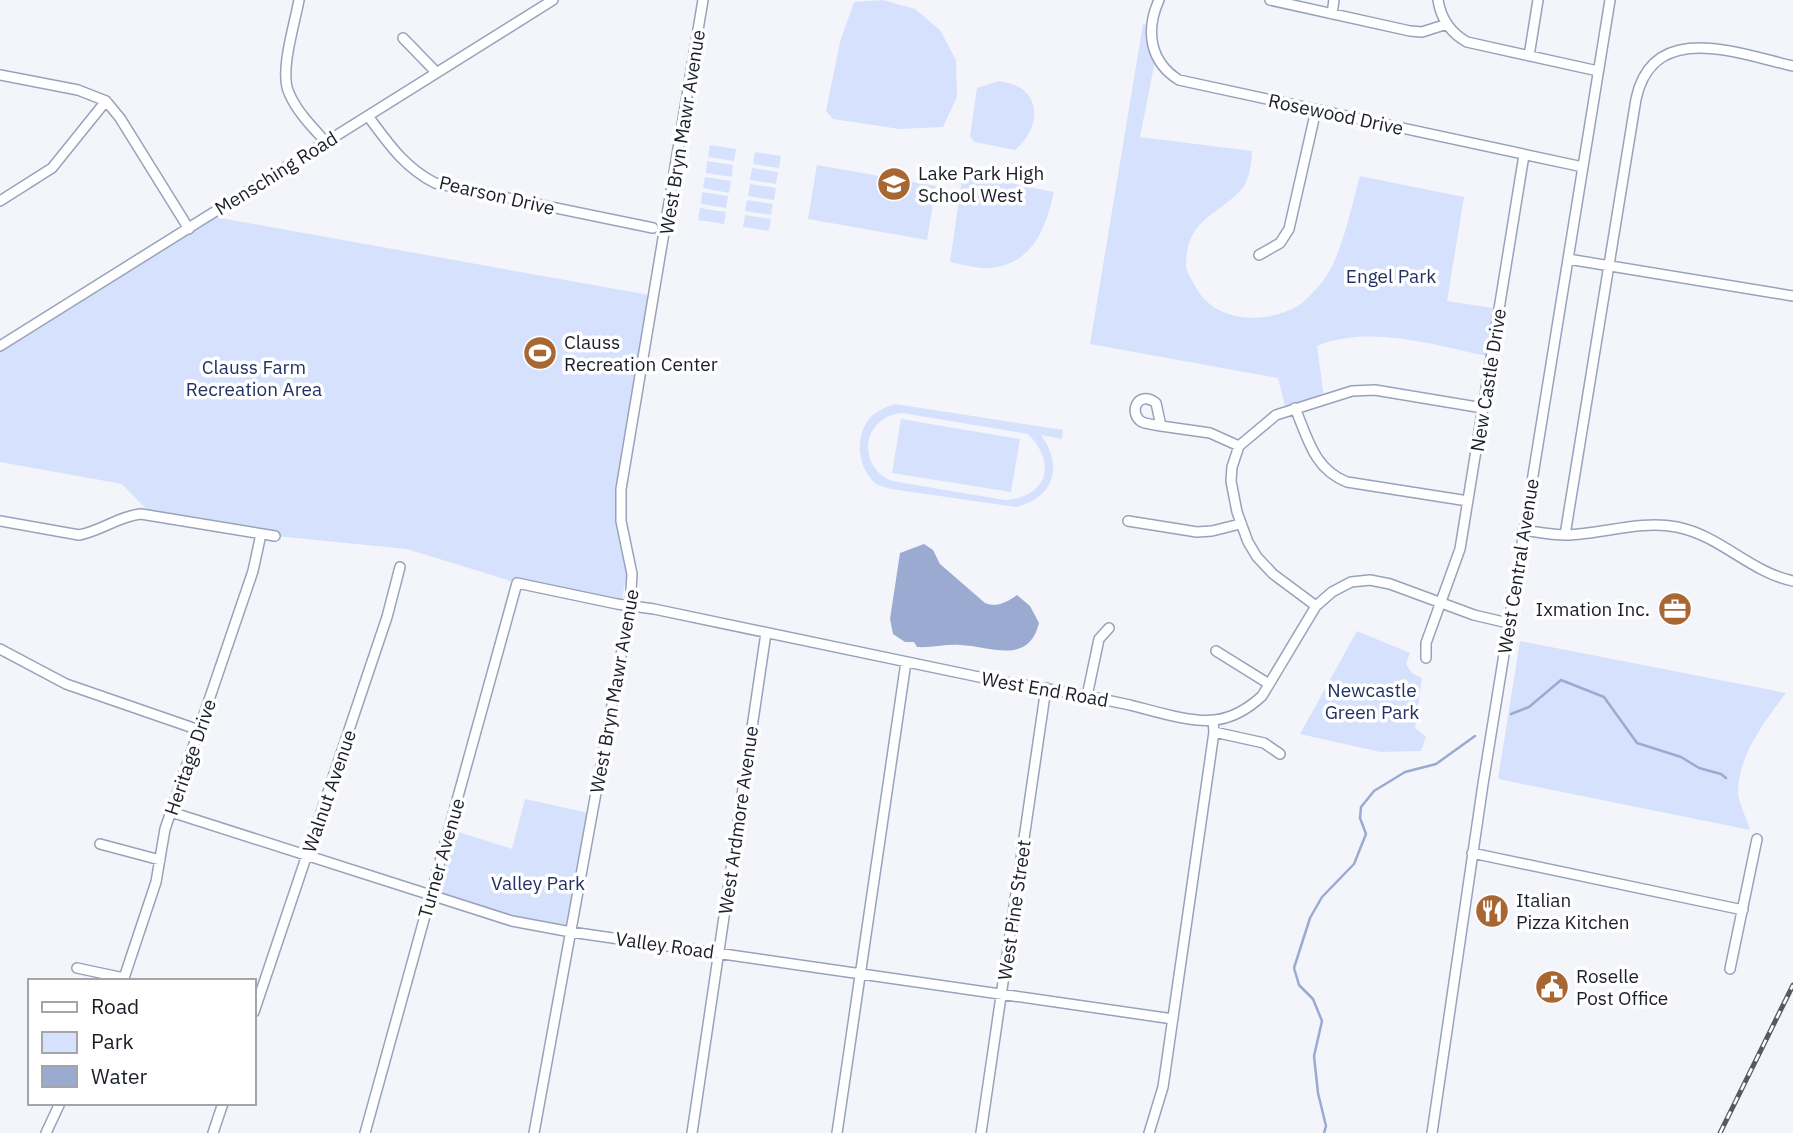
<svg xmlns="http://www.w3.org/2000/svg" width="1793" height="1133" viewBox="0 0 1793 1133" font-family="'IBM Plex Sans',sans-serif">
<style>
.green{fill:#d6e2fd;fill-rule:evenodd}
.water{fill:#9baad1}
.lines{fill:none;stroke-linecap:round;stroke-linejoin:round}
.stream{stroke:#9baad1;stroke-width:2.5}
.minor-casing{stroke:#98a2bb;stroke-width:12}
.minor{stroke:#fff;stroke-width:9}
.rail-casing{stroke:#565961;stroke-width:5}
.rail{stroke:#fff;stroke-width:2.5;stroke-dasharray:8;stroke-linecap:butt}
.labels{text-anchor:middle;dominant-baseline:central;stroke-width:7;stroke-linejoin:round;paint-order:stroke}
.street-label{font-size:19px;fill:#1b1f28;stroke:#fff}
.poi-label{font-size:19px;fill:#1b1f28;stroke:#fff;text-anchor:start}
.park-label{font-size:19px;fill:#223263;stroke:#fff}
</style>
<rect width="100%" height="100%" fill="#f3f5fb"/>
<path class="green" d="M883,0l32,9 25,21 16,30 1,37 -14,30 -44,2 -66,-10 -7,-8 14,-69 14,-40z
M1143,24l10,3 3,29 -16,81 112,14c-1,14 -2,30 -12,40 -25,26 -54,29 -54,74 0,6 5,13 8,19 18,38 68,41 102,23 8,-4 17,-15 23,-21 22,-24 32,-79 41,-110l104,21 -17,104 52,8 -8,48c-55,-11 -120,-33 -174,-11l7,52 -38,12 -8,-32 -188,-34z
M999,81c7,2 16,3 22,7 23,17 13,46 -6,62l-41,-8 -4,-6 7,-48z
M710,145l26,4 -2,12 -26,-4z
M755,152l26,4 -2,12 -26,-4z
M707,161l26,4 -1,12 -26,-4z
M817,165l119,21 -9,54 -119,-21z
M752,168l26,4 -2,12 -26,-4z
M969,175l85,17c-9,40 -24,77 -72,76 -10,-1 -22,-4 -32,-6l12,-83z
M705,177l26,4 -2,12 -26,-5z
M750,184l26,4 -2,12 -26,-4z
M702,192l26,4 -2,12 -25,-4z
M747,200l26,4 -2,11 -26,-4z
M700,208l26,4 -2,12 -26,-4z
M745,215l26,4 -2,12 -26,-4z
M209,216l446,80 -34,193 9,66 -8,44 -105,-16 -110,-34 -132,-13 -124,-22 -29,-30 -122,-22v-118z
M895,404l168,26 -1,9 -21,-4c23,31 13,63 -25,72l-125,-18c-5,-2 -12,-3 -16,-6 -18,-16 -21,-48 -4,-66 5,-6 16,-10 24,-13zM902,413l126,21c29,29 20,63 -23,66l-113,-19c-37,-15 -29,-65 10,-68z
M901,419l119,20 -9,53 -119,-19z
M1357,631l53,22 -4,11 6,9 10,5 -7,50 11,9 -5,14 -41,1 -80,-18z
M1520,641l266,52c-21,28 -48,62 -48,100 1,11 9,26 12,37l-252,-51z
M525,799l68,15 -22,118 -20,-3 -120,-34 18,-66 63,20z"/>
<path class="water" d="M924,544l9,6 7,14 45,39c12,5 22,-1 32,-8l13,11 9,17c-11,43 -48,23 -79,22 -15,-1 -28,3 -43,2l-3,-5h-9l-12,-8 -3,-15 10,-66z"/>
<g class="lines">
<path class="stream" d="M1511,714l18,-7 32,-27 43,17 33,46 44,14 18,11 22,6 5,4
M1324,1133l2,-7 -8,-33 -4,-37 8,-35 -9,-22 -14,-14 -5,-17 16,-50 12,-21 32,-33 12,-30 -6,-16 1,-11 13,-16 31,-19 31,-8 39,-28"/>
<g class="minor-casing">
<path id="minor" d="M299,0c-4,23 -20,72 -10,93 8,19 24,35 37,49
M1159,0c-14,31 -9,62 20,80l404,87
M1270,0l140,31 12,1 25,-8
M1438,0c3,19 13,33 29,42l131,29
M1332,14l2,-14
M403,38l33,34
M1529,56l9,-56
M0,75l78,15 28,11 14,17 69,111
M368,116c20,27 36,51 67,67l218,45
M0,201l52,-33 54,-67
M1259,255l21,-12 9,-14 27,-119
M1568,259l225,37
M0,346l553,-346
M1295,408c13,31 19,61 52,74l121,19
M1161,426c-6,-1 -14,-2 -19,-4 -14,-8 -5,-33 14,-19l5,23 49,7 29,13
M0,521l79,14c22,-4 40,-19 62,-21l134,22
M1128,521l69,11 15,-1 28,-7
M1523,530c14,2 29,5 43,5 38,-1 73,-15 111,-8 44,9 73,45 116,54
M1565,535l71,-436c17,-80 103,-45 157,-33
M1316,606l-43,-32 -16,-17 -9,-15 -11,-30 -6,-31 1,-14 7,-21 37,-31 76,-24 23,-1 108,18
M0,649l66,35 133,46
M1216,651l53,33
M1426,658v-15l34,-94 64,-394
M1087,696l12,-57 10,-11
M1214,732l50,11 16,11
M171,812l341,109 59,11 602,87
M100,844l60,16
M1472,853l271,57
M77,968l47,10
M1730,969l27,-130
M123,981l33,-99 9,-53 88,-258 8,-37
M254,1012l133,-395 13,-50
M46,1133l14,-30
M213,1133l10,-30
M365,1133l152,-550 100,21 37,5 349,73c43,6 85,14 127,23 24,6 61,18 85,15 17,-2 34,-12 47,-24l54,-90 16,-14 19,-10 19,-2 20,4 84,31 34,8
M534,1133l96,-527 2,-32 -11,-53v-32l82,-489
M692,1133l74,-500
M837,1133l69,-471
M981,1133l65,-445
M1149,1133l14,-46 51,-355 -1,-11
M1432,1133l51,-349 127,-784"/>
</g>
<use href="#minor" class="minor"/>
<g class="rail-casing">
<path id="rail" d="M1720,1133l73,-148"/>
</g>
<use href="#rail" class="rail"/>
</g>
<defs>
<g id="school-disc" transform="scale(1.75)"><circle r="9.5" fill="#a86732" stroke="#fff"/><path d="M0-5L7-2L0 1L-7-2ZM-4 1L0 2.5L4 1V4Q0 6-4 4Z" fill="#fff"/></g>
<g id="stadium-disc" transform="scale(1.75)"><circle r="9.5" fill="#a86732" stroke="#fff"/><path d="M0-5a6.5 5 0 1 0 0 10a6.5 5 0 1 0 0-10ZM-3.5-1.8h7v3.6h-7Z" fill="#fff"/></g>
<g id="office-disc" transform="scale(1.75)"><circle r="9.5" fill="#a86732" stroke="#fff"/><path d="M-6-3h4V-5.5h4V-3h4V5H-6ZM-1-4.5V-3h2v-1.5ZM-6 0V1H6V0Z" fill="#fff"/></g>
<g id="restaurant-disc" transform="scale(1.75)"><circle r="9.5" fill="#a86732" stroke="#fff"/><path d="M-5-6h1v4h1v-4h1v4h1v-4h1v5L-1.5 .5V6h-2V.5L-5-1ZM5-6V6H3V1.5H1.5Q1.5-4 5-6Z" fill="#fff"/></g>
<g id="civic-disc" transform="scale(1.75)"><circle r="9.5" fill="#a86732" stroke="#fff"/><path d="M-.6-6.5H3V-4.5H.6V-3L4-1V1h2V6H-6V1h2V-1L-.6-3ZM-1.2 2.5V6h2.4V2.5Z" fill="#fff"/></g>
</defs>
<g fill-rule="evenodd">
<use href="#school-disc" x="894" y="184"/>
<use href="#stadium-disc" x="540" y="353"/>
<use href="#office-disc" x="1675" y="609"/>
<use href="#restaurant-disc" x="1492" y="911"/>
<use href="#civic-disc" x="1552" y="987"/>
</g>
<g class="labels">
<g class="street-label">
<text transform="translate(1336 114) rotate(12)">Rosewood Drive</text>
<text transform="translate(682 132) rotate(-81)">West Bryn Mawr Avenue</text>
<text transform="translate(276 173) rotate(-32)">Mensching Road</text>
<text transform="translate(497 195) rotate(13)">Pearson Drive</text>
<text transform="translate(1488 380) rotate(-81)">New Castle Drive</text>
<text transform="translate(1518 566) rotate(-81)">West Central Avenue</text>
<text transform="translate(1045 689) rotate(10)">West End Road</text>
<text transform="translate(614 691) rotate(-80)">West Bryn Mawr Avenue</text>
<text transform="translate(190 757) rotate(-71)">Heritage Drive</text>
<text transform="translate(329 791) rotate(-71)">Walnut Avenue</text>
<text transform="translate(738 820) rotate(-82)">West Ardmore Avenue</text>
<text transform="translate(441 858) rotate(-74)">Turner Avenue</text>
<text transform="translate(1014 910) rotate(-82)">West Pine Street</text>
<text transform="translate(665 945) rotate(8)">Valley Road</text>
</g>
<g class="poi-label">
<text x="918" y="173">Lake Park High<tspan x="918" dy="22">School West</tspan></text>
<text x="564" y="342">Clauss<tspan x="564" dy="22">Recreation Center</tspan></text>
<text x="1650" y="609" text-anchor="end">Ixmation Inc.</text>
<text x="1516" y="900">Italian<tspan x="1516" dy="22">Pizza Kitchen</tspan></text>
<text x="1576" y="976">Roselle<tspan x="1576" dy="22">Post Office</tspan></text>
</g>
<g class="park-label">
<text x="1391" y="276">Engel Park</text>
<text x="254" y="367">Clauss Farm<tspan x="254" dy="22">Recreation Area</tspan></text>
<text x="1372" y="690">Newcastle<tspan x="1372" dy="22">Green Park</tspan></text>
<text x="538" y="883">Valley Park</text>
</g>
</g>
<rect x="28" y="979" width="228" height="126" fill="#ffffff" stroke="#a4a5a9" stroke-width="2"/>
<rect x="42" y="1002" width="35" height="10" fill="#ffffff" stroke="#a4a5a9" stroke-width="2"/>
<text x="91" y="1014" font-size="21" fill="#1b1f28">Road</text>
<rect x="42" y="1032" width="35" height="21" fill="#d6e2fd" stroke="#a4a5a9" stroke-width="2"/>
<text x="91" y="1049" font-size="21" fill="#1b1f28">Park</text>
<rect x="42" y="1066" width="35" height="21" fill="#9baad1" stroke="#a4a5a9" stroke-width="2"/>
<text x="91" y="1084" font-size="21" fill="#1b1f28">Water</text>
</svg>
